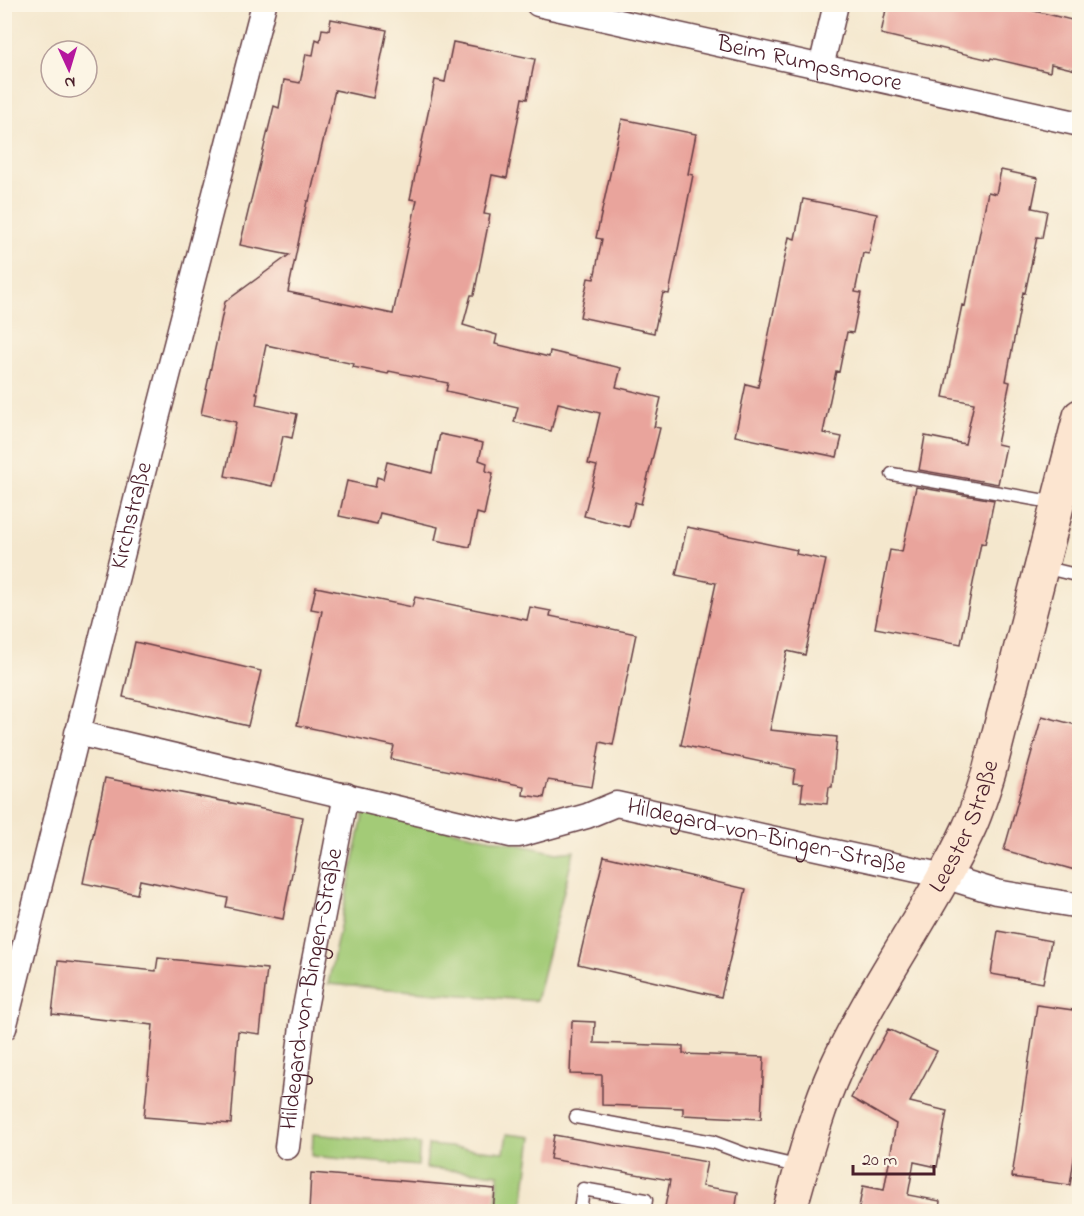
<svg xmlns="http://www.w3.org/2000/svg" width="1084" height="1216" viewBox="0 0 1084 1216" font-family="'Indie Flower',sans-serif">
<style>
.green{fill:#a3cb77;stroke:#767551;stroke-width:1.5}
.building{fill:#e9a49c}
.lines{fill:none;stroke-linecap:round;stroke-linejoin:round}
.lane-casing{stroke:#643d43;stroke-width:15}
.street-casing{stroke:#643d43;stroke-width:27}
.secondary-casing{stroke:#643d43;stroke-width:36}
.lane{stroke:#fff;stroke-width:12}
.street{stroke:#fff;stroke-width:24}
.secondary{stroke:#fce5d0;stroke-width:33}
.labels{text-anchor:middle;dominant-baseline:central;stroke-width:4.5;stroke-linejoin:round;paint-order:stroke}
.street-label{font-size:24px;fill:#4a1f2b;stroke:#fcf5e5}
</style>
<rect width="100%" height="100%" fill="#fcf5e5"/>
<filter id="ink" filterUnits="userSpaceOnUse"><feTurbulence type="fractalNoise" baseFrequency=".0167" numOctaves="2"/><feDisplacementMap in="SourceGraphic" scale="12" xChannelSelector="R" yChannelSelector="G"/><feConvolveMatrix kernelMatrix="1 2 1 2 8 2 1 2 1" color-interpolation-filters="sRGB"/></filter>
<filter id="wash" filterUnits="userSpaceOnUse"><feTurbulence type="fractalNoise" baseFrequency=".008" numOctaves="4" result="noise"/><feDisplacementMap in="SourceGraphic" scale="24" xChannelSelector="R" yChannelSelector="G"/><feGaussianBlur stdDeviation="1.35" result="paint"/><feColorMatrix in="noise" values="0 0 0 0 0 0 0 0 0 0 0 0 0 0 0 0 0 1.4 0 .05"/><feComposite in="paint" operator="in"/></filter>
<g filter="url(#wash)">
<rect width="100%" height="100%" fill="#f4e7cd"/>
<path class="green" d="M364,811l193,42 17,-2 -38,150 -208,-17z
M313,1134l107,10 -2,22 -106,-10z
M507,1134l25,3 -10,74h-27l4,-37 -73,-6 2,-23 76,7z"/>
<g id="blocks">
<path class="building" d="M887,4h108l23,5v-2l62,15v49l-29,-7 -1,8 -59,-14 -1,2 -109,-26z
M331,19l56,11 -14,68 -38,-8 -26,111h-2l-19,91 105,22 24,-114 -7,-1 25,-119 10,2 8,-40 82,17 -8,40 -5,-1 -15,80 -15,-3 -8,39 6,1 -16,80h-3l-8,30 34,10 -2,9 54,13 1,-6 71,17 -5,19 45,11 -7,29 6,1 -19,76 -6,-2 -6,25 -45,-11 13,-50 -9,-2 12,-51 -42,-10 -7,28 -37,-9 4,-15 -72,-16 2,-8 -59,-12 -1,3 -35,-7 1,-3 -88,-19 -10,48h2l-2,12 41,9 -5,24 -9,-2 -11,50 -47,-10 11,-54 -35,-8 24,-112 64,-47 -49,-10 34,-139 5,2 5,-28 16,3 6,-29 7,1 3,-16 4,2 2,-12 7,1z
M622,119l74,15 -8,40 5,1 -24,119 -6,-1 -9,40 -74,-16 8,-39 6,1 8,-40 -6,-1z
M1001,170l37,8 -6,30 15,3 -5,27 -5,-1 -12,56 -2,-1 -17,89 4,1 -13,62 9,2 -8,38 -79,-14 6,-34 40,8 9,-41 -31,-6 19,-92 3,1 23,-114 8,2z
M803,199l74,15 -8,40 -6,-1 -8,39 6,1 -8,40 -6,-1 -8,40 -3,-1 -13,62 19,4 -5,20 -102,-21 11,-52 12,3 31,-150 6,2z
M440,434l43,9 -4,17 8,3 -1,8 7,2 -9,42 -7,-2 -7,34 -35,-7 3,-13 -58,-14 -3,11 -38,-8 8,-35 28,6 2,-10 6,2 4,-17 45,11z
M916,487l78,13 -9,44 -4,-1 -20,101 -86,-16 15,-78 12,2z
M687,527l110,23 -1,4 30,6 -21,95 -18,-4 -17,79 67,7 -5,50h-3l-2,17 -26,-3 2,-17 -10,-1 2,-14 -114,-24 35,-162 -40,-8z
M316,587l96,20 3,-10 112,23 3,-13 21,4 -1,5 86,18 -23,111 -13,-3 -8,45 -44,-7 -4,18 -21,-3 1,-9 -133,-27 3,-13 -97,-21 25,-114 -11,-2z
M135,642l126,29 -13,55 -125,-29z
M1042,716l38,10v128l-5,16 -71,-20z
M105,778l198,39 -20,102 -57,-12 2,-9 -88,-18 -3,14 -54,-11z
M604,856l142,33 -25,108 -143,-33z
M998,931l53,10 -8,42 -52,-9z
M158,958l109,11 -7,65 -22,-3 -7,93 -87,-7 9,-92 -101,-11 6,-53 98,10z
M1037,1005l43,6v109l-10,65 -58,-8z
M572,1021l23,1 -1,21 89,3v8l81,3 -3,62 -78,-4v-7l-81,-3v-30l-32,-1z
M888,1029l49,22 -27,51 37,9 -10,56 -23,-5 -6,33 32,6 -1,11h-81l5,-26 21,4 12,-66 -45,-26z
M554,1135l153,27 -5,24 36,6 -3,20h-71l6,-32 -120,-21z
M311,1173l184,16 -2,23h-184z"/>
</g>
</g>
<g filter="url(#ink)">
<use href="#blocks" fill-opacity="0" stroke="#643d43" stroke-width="1.5"/>
<g class="lines">
<g class="lane-casing">
<path id="lane" d="M892,474l165,29
M1043,567l37,9
M576,1117l137,25 32,12 56,13
M580,1212l3,-23 63,11 -2,12"/>
</g>
<g class="street-casing">
<g id="street">
<path id="s1" d="M538,4l542,120"/>
<path d="M821,67l15,-63"/>
<path id="s2" d="M77,733l434,102h8l68,-19 29,-12 328,72 52,16 84,14"/>
<path id="s3" d="M4,1028l136,-544 124,-480"/>
<path id="s4" d="M287,1147l16,-129 43,-223"/>
</g>
</g>
<g class="secondary-casing">
<g id="secondary">
<path id="s5" d="M789,1212c14,-48 26,-98 47,-144 38,-83 94,-157 133,-240 8,-17 14,-37 20,-56l91,-356"/>
</g>
</g>
<use href="#lane" class="lane"/>
<use href="#street" class="street"/>
<use href="#secondary" class="secondary"/>
</g>
</g>
<g class="labels">
<g class="street-label">
<text stroke="none"><textPath href="#s1" startOffset="278">Beim Rumpsmoore</textPath></text>
<text stroke="none"><textPath href="#s3" startOffset="528">Kirchstraße</textPath></text>
<text stroke="none"><textPath href="#s5" startOffset="426">Leester Straße</textPath></text>
<text stroke="none"><textPath href="#s2" startOffset="710">Hildegard-von-Bingen-Straße</textPath></text>
<text stroke="none"><textPath href="#s4" startOffset="160">Hildegard-von-Bingen-Straße</textPath></text>
</g>
</g>
<rect width="1084" height="1216" fill="none" stroke="#fcf5e5" stroke-width="24"/>
<g transform="translate(69 69) rotate(176)"><circle r="28" fill="#fcf5e5" stroke="#b59f9b" stroke-width="1.5"/>
<path d="M0-4.5L10 22L0 15L-10 22Z" fill="#b5179e"/>
<text y="-9" font-size="16" font-weight="bold" text-anchor="middle" fill="#4a1f2b">N</text>
</g>
<path d="M853 1165v9h81v-9" fill="none" stroke="#4a1f2b" stroke-width="3"/>
<text x="862" y="1165" font-size="18" fill="#4a1f2b" stroke="#fcf5e5" stroke-width="4.5" paint-order="stroke">20 m</text>
</svg>
